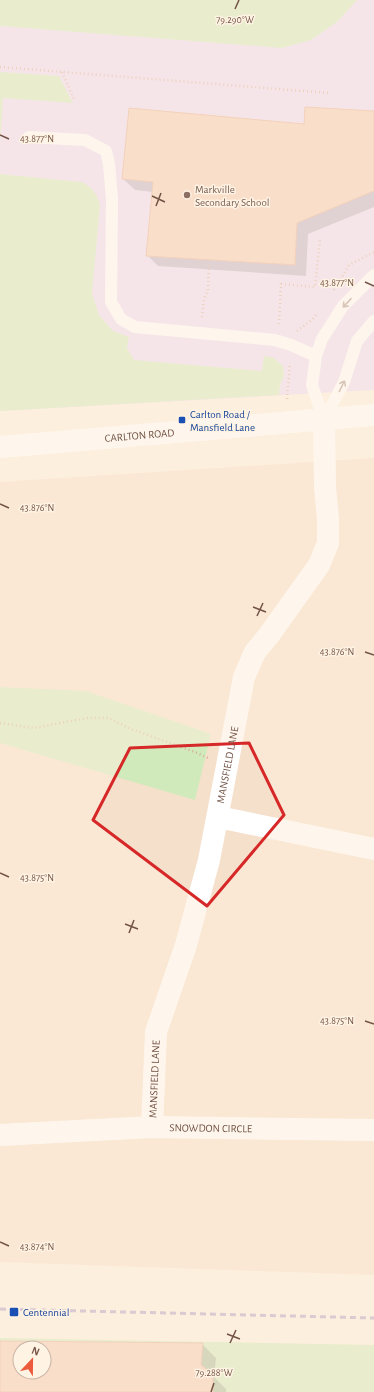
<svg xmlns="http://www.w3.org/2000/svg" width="374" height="1392" viewBox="0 0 374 1392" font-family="'Alegreya Sans',sans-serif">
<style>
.residential{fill:#f5e0cb}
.education{fill:#ecdaf9}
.green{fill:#d1eabc;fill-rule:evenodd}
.shadow{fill:#0003;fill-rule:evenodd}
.building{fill:#f3c9b3;stroke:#e7ae93;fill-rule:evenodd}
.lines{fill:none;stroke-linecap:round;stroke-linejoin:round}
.path{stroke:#d7ad97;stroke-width:2.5;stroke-dasharray:1 3;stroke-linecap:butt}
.service{stroke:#fff;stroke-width:12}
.minor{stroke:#fff;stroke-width:22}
.tertiary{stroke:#fff;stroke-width:22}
.rail{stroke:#b09dc5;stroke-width:3;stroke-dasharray:6 4;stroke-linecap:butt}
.oneway{stroke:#ab988f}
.marked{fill:none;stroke:#d62828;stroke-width:3;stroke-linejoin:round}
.ticks{fill:none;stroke:#735345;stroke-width:1.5}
.education-dot{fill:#8d6e63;stroke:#fff3e4;stroke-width:1.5}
.transit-dot{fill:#1a4fb4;stroke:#fff3e4;stroke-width:1.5}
.labels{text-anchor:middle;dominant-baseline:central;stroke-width:3;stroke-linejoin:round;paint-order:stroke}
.education-label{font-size:11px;fill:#785e54;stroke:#fff3e4;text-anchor:start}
.transit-label{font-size:11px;fill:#164399;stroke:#fff3e4;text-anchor:start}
.street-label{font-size:11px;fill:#735345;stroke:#fff3e4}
.ticks-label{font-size:10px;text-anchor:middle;fill:#735345;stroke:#fff3e4;stroke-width:3;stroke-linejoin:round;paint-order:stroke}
</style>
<rect width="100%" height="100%" fill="#fdefdd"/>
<path class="residential" d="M374,458v817l-374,-13v-780z"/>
<path class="education" d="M0,0h374v390l-374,21z"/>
<path class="green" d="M0,0h357l-20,22 -26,18 -29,8 -282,-22z
M0,72l59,4 14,27 -70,-5 -3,45z
M0,174l82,8c10,5 15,12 18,23l-8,89 7,21 14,16 16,6 -2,11 7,12 128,11 2,-15 10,2 9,8 1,10 -4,9 -1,10 -279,16z
M0,687l86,4 125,43 -16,66 -195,-57z
M0,1338l374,7v47h-374zM20,1348h24v24h-24z"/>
<path class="shadow" d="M374,112v95l-66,27 -2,42 -148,-10 -11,-11 6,-63 -18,-2 -12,-11 182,-54z
M0,1342l202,2 14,14 -2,19 12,12v3h-226zM20,1348h24v24h-24z"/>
<path class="building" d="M305,107l69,4v80l-77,32 -2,42 -149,-9 7,-74 -31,-3 7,-71 175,16z
M0,1341l203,2 -2,22 12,9v18h-213zM20,1348h24v24h-24z"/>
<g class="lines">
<path class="path" d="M0,67l329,26
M62,72l12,27
M334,290l15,-25 25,-13
M202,317l2,-18 4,-9 1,-28
M279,324l2,-40 34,3 5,-48
M297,331l16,-12 3,-4
M287,399l3,-36
M0,723l34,5 53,-10h22l22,11 64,23 13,6"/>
<path class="service" d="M29,137l56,3 21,11 3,13 3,35 -1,103 10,17 14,8 140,13 16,5 25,11
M324,420l-12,-35 4,-29 6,-17 21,-33 31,-31
M324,420l20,-38 13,-41 17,-20"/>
<g class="minor">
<path d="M218,817l156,32"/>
<path id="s1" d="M152,1127l4,-95 30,-87 23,-85 35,-183 11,-25 14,-17 50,-70 9,-22v-24l-3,-32 -1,-67"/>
<path id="s2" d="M0,1135l152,-8 222,3"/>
</g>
<path class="tertiary" id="s3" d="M0,447l374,-32"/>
<path class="rail" d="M0,1309l374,9"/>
</g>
<defs><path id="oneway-shaft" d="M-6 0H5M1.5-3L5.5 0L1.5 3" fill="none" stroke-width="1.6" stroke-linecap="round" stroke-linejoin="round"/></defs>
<g class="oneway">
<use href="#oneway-shaft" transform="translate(347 303) rotate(133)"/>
<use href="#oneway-shaft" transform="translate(342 386) rotate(-64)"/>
</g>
<path d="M0 0H374V1392H0ZM249,743l35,72 -77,91 -114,-86 37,-72z" fill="#fdefdd" fill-opacity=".55" fill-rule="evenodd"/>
<path class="marked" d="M249,743l35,72 -77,91 -114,-86 37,-72z"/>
<path class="ticks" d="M235,9l4,-9M0,135l9,4M152,196l13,6M156,206l5,-13M365,282l9,4M0,504l9,4M253,607l13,5M257,616l6,-13M365,652l9,3M0,873l9,4M125,924l13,5M129,933l5,-13M365,1021l9,3M0,1242l9,4M227,1334l13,5M230,1343l6,-13M211,1392l3,-9"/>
<circle class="education-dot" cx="187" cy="195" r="4"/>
<g class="transit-dot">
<rect x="178" y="416" width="8" height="8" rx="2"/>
<rect x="9" y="1307" width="10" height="10" rx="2"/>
</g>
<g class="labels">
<g class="education-label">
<text x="195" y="189">Markville<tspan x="195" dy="13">Secondary School</tspan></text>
</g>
<g class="transit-label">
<text x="190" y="414">Carlton Road /<tspan x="190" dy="13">Mansfield Lane</tspan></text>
<text x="23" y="1312">Centennial</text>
</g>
<g class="street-label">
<text stroke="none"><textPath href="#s3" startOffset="140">CARLTON ROAD</textPath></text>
<text stroke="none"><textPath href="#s1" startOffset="372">MANSFIELD LANE</textPath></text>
<text stroke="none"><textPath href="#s1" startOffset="48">MANSFIELD LANE</textPath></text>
<text stroke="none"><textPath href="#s2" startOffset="211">SNOWDON CIRCLE</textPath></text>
</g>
</g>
<g class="ticks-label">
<text x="235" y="23">79.290°W</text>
<text x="37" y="142">43.877°N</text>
<text x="337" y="286">43.877°N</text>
<text x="37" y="511">43.876°N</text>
<text x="337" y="655">43.876°N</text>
<text x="37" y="881">43.875°N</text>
<text x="337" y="1024">43.875°N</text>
<text x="37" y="1250">43.874°N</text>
<text x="214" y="1376">79.288°W</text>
</g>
<g transform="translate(32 1360) rotate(22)"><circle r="19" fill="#fff3e4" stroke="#c7b3a4"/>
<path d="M0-3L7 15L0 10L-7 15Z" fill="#ed593b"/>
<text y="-6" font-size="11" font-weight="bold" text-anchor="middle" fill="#735345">N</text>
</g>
</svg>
